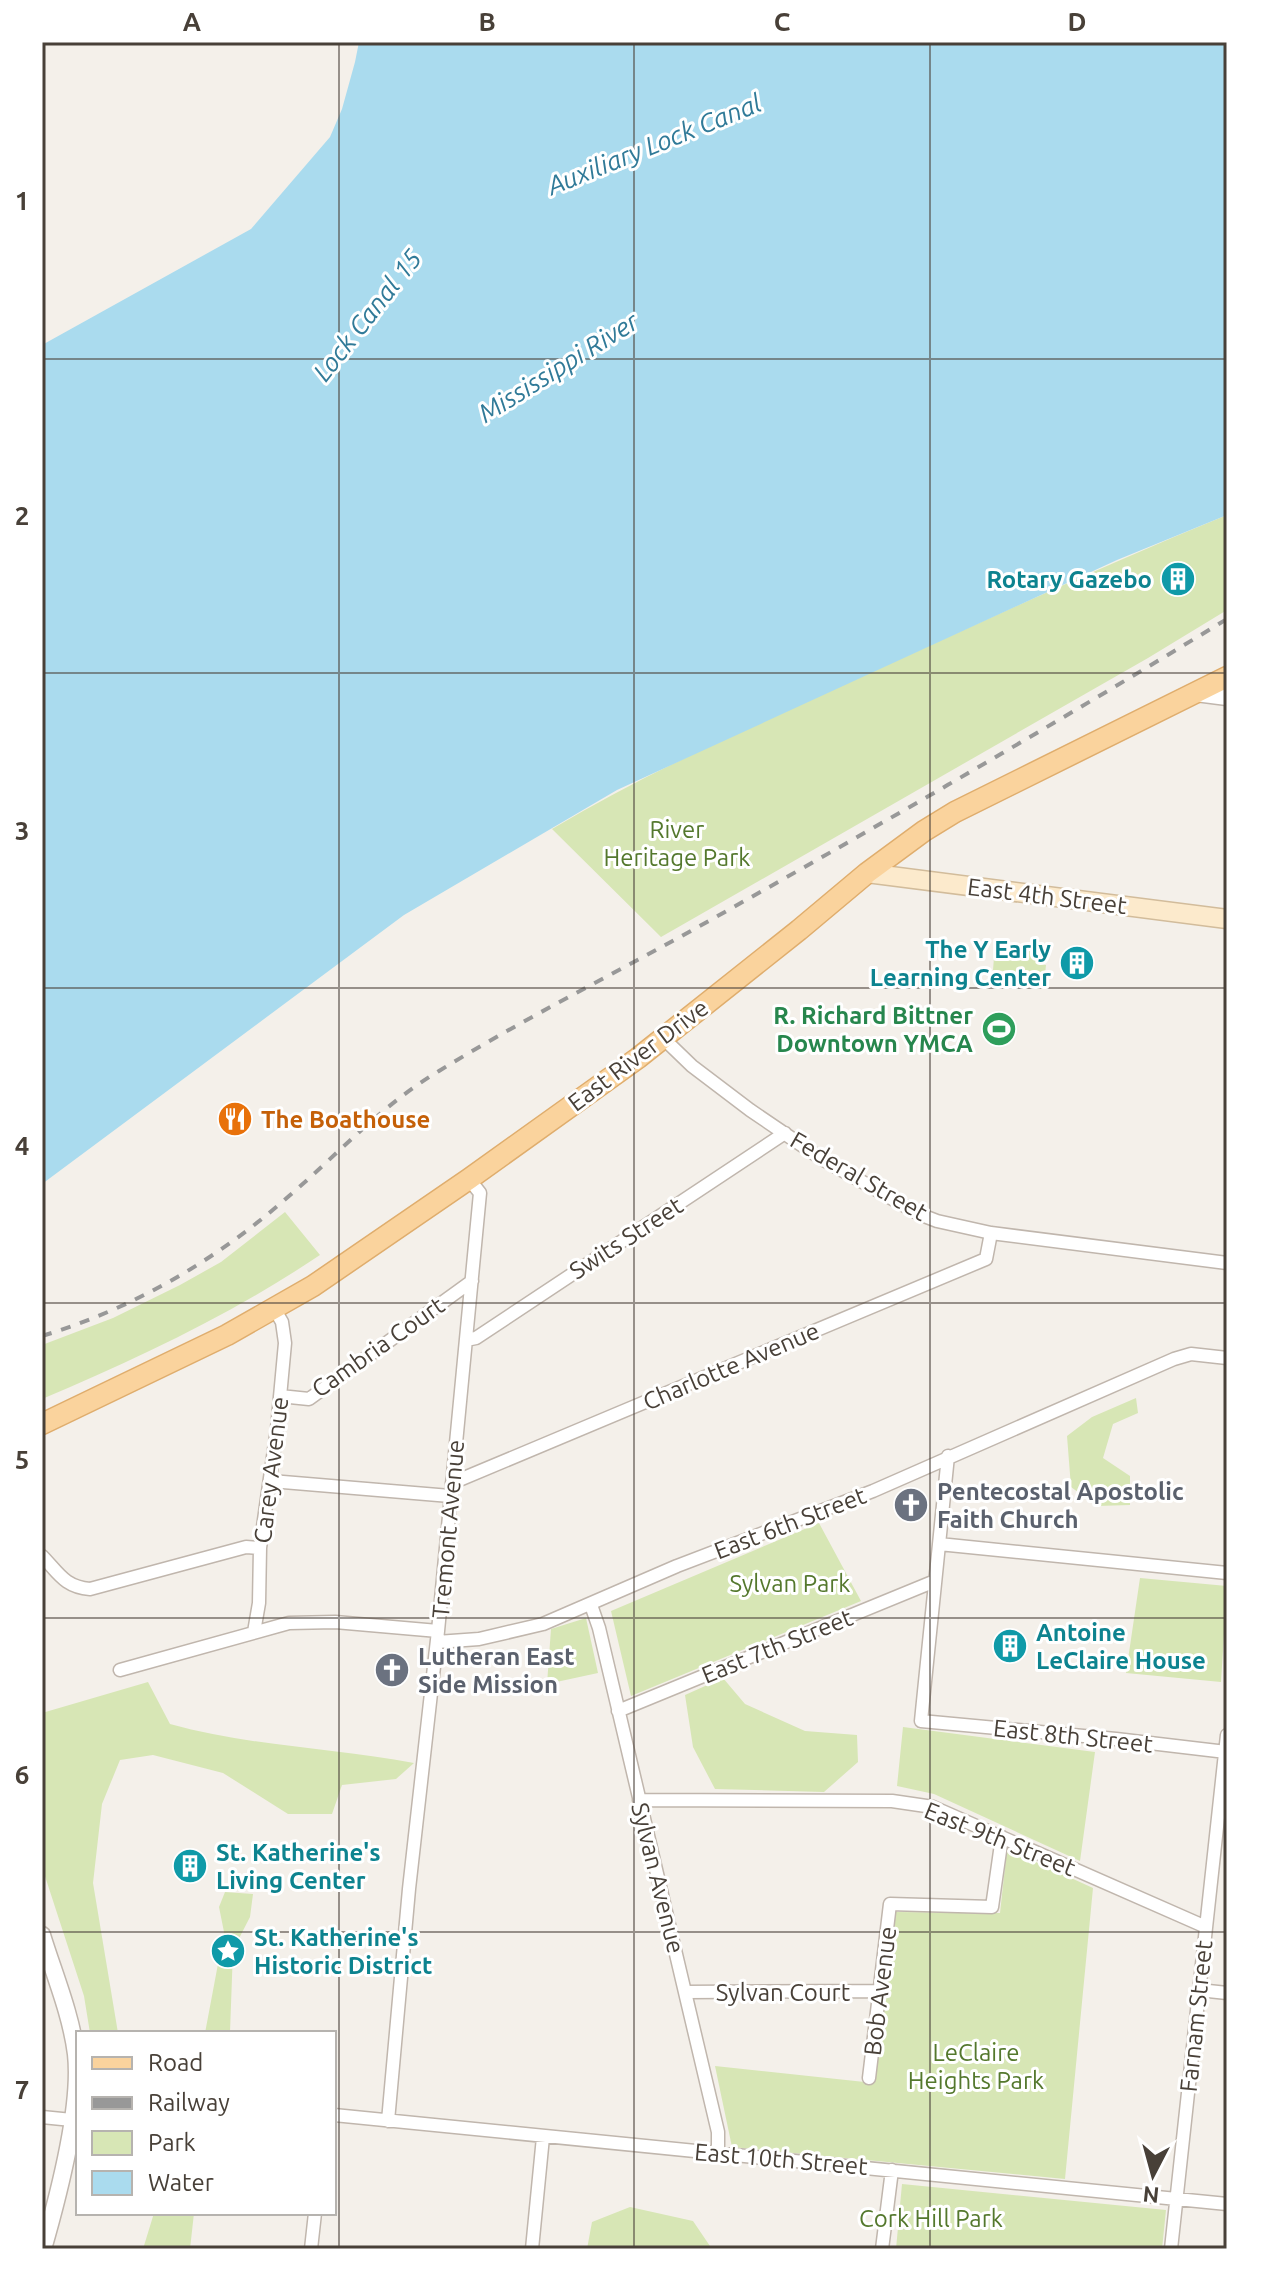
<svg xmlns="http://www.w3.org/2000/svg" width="1269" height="2291" viewBox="0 0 1269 2291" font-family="Ubuntu,sans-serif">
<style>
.green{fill:#d7e6b5}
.water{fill:#aadbee}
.pier{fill:#f4f0ea}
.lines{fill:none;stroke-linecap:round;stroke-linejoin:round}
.minor-casing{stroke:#c0b6ad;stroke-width:15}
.tertiary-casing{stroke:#c0b6ad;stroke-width:19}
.secondary-casing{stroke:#d2bc9b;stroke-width:21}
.primary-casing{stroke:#dfad6d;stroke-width:23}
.minor{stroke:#fff;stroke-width:12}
.tertiary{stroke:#fff;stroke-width:16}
.secondary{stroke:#fceacc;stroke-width:18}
.primary{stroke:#fad39d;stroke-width:20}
.rail{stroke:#989898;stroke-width:4;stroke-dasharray:10 10;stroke-linecap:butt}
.grid{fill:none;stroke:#484038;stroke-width:2;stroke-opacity:0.55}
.labels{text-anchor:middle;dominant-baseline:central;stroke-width:6;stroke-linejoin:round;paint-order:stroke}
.culture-label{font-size:24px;font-weight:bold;fill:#0d838f;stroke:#fff;text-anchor:start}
.park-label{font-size:24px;fill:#54782d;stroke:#fff}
.street-label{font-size:24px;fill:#484038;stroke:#fff}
.leisure-label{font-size:24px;font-weight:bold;fill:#27864d;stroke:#fff;text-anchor:end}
.food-label{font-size:24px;font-weight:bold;fill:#c56008;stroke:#fff;text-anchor:start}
.worship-label{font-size:24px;font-weight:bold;fill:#5b616d;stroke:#fff;text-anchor:start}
.water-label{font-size:26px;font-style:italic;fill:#307a98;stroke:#fff}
.neatline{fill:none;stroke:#484038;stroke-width:3}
.grid-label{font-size:26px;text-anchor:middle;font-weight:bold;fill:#484038}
</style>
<rect width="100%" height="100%" fill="#f4f0ea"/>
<path class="green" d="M1227,515v95l-79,48 -487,279 -109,-108c97,-58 201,-103 304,-150 123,-56 246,-113 371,-164z
M995,945l42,4 -1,14 10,2 -1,10 -52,-5z
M285,1212l35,43c-86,58 -183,104 -278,144v-54l71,-27 67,-33 41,-23z
M1136,1398l2,15 -25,11 -10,34 27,18v29l-33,1 -26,-19 -4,-51 25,-19z
M819,1523l42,78 -230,95 -20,-85z
M1140,1578l87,8 -6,96 -95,-9z
M586,1618l12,55 -51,11 4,-55z
M723,1678l22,26 60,27 52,4 1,27 -34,30 -109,-3 -22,-42 -8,-52z
M148,1682l22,42c79,22 163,24 244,39l-18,16 -54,6 -10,29h-44l-65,-41 -70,-18 -33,5 -18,44 -9,79 25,150h-28l-6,-37 -42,-129v-154z
M903,1727l192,25 -15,109 -146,-67 -37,-8z
M1007,1849l86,39 -28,291 -333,-32 -17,-81 159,17 22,-171 104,1z
M225,1892l28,2 -3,23 -17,33 -3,82 -25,1 19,-101 -5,-25z
M902,2184l264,26 -4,39h-266z
M630,2207l63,14 19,28h-125l5,-27z
M154,2213h40l-4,36h-47z"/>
<path class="water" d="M353,42h874v473l-110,45 -500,230 -213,125 -362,269v-841l207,-115 84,-103z"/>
<path class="pier" d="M349,42h10l-4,20 -13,47 -12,28 -79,92 -209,116v-7l205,-113 73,-87 10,-15 9,-29z"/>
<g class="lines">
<g class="minor-casing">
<path id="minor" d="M663,1038l29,28 58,44 72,49 97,55 18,7 54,12 236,30
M466,1340l10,-2 309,-205
M280,1396l29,3 163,-118
M948,1456l-27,265 195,18 110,13
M271,1481l179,15
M452,1483l534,-224 5,-26
M939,1544l288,29
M42,1556c16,16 22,31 48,33l156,-42 14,1
M591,1605l8,23 119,504v21
M254,1632l5,-29 1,-55 17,-119 8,-86 -3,-21 -7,-12
M437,1642l42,-3 64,-15 134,-58 196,-75 301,-132 17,-5 36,4
M120,1670l169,-47 46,-1 103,9
M618,1711l317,-130
M639,1800l253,1 41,6 273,120
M1199,1990l28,3
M686,1992l193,-1
M869,2078l21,-174 102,3 10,-70
M334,2115l893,89
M42,2117l30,3
M388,2121l21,-232 29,-258 42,-438 -11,-14
M311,2249l4,-36
M532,2249l11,-112
M882,2249l10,-79
M1171,2249l56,-514"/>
</g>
<g class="tertiary-casing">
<path id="tertiary" d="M1196,693l31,4
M42,1935c12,39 29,79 34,119 6,54 -18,143 -33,195"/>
</g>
<g class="secondary-casing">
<path id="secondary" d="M867,873l360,46"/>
</g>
<g class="primary-casing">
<path id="primary" d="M42,1424l185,-89 86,-49 156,-107 169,-121 161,-128 68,-57 57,-42 31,-19 272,-135"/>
</g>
<use href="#minor" class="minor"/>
<use href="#tertiary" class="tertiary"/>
<use href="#secondary" class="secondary"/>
<use href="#primary" class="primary"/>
<path class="rail" d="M42,1336c92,-28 175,-76 247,-140 50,-43 93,-91 150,-125 81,-50 167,-93 250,-139 181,-101 361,-205 538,-313"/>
</g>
<path class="grid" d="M339,42v2207M634,42v2207M930,42v2207M42,359h1185M42,673h1185M42,988h1185M42,1303h1185M42,1618h1185M42,1932h1185"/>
<defs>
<g id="building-disc" transform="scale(1.8)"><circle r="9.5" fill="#0f9aa8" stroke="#fff"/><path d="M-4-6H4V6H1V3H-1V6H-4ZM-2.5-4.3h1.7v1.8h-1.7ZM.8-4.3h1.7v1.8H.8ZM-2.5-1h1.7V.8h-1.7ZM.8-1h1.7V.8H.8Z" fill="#fff"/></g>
<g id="stadium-disc" transform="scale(1.8)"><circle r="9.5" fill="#2e9e5b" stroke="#fff"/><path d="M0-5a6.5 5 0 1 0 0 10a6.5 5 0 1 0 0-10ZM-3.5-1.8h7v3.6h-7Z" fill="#fff"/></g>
<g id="restaurant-disc" transform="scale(1.8)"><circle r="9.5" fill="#e8710a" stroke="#fff"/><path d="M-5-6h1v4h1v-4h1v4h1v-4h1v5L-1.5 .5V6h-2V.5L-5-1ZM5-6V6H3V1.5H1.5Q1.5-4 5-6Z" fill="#fff"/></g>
<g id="church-disc" transform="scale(1.8)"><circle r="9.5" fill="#6b7280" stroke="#fff"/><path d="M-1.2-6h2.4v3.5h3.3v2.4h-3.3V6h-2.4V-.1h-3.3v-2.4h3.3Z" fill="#fff"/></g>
<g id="sight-disc" transform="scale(1.8)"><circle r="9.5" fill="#0f9aa8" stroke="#fff"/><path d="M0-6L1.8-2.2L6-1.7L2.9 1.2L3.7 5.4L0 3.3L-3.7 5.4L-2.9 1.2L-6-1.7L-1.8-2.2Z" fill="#fff"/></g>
</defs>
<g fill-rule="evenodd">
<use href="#building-disc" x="1178" y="579"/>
<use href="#building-disc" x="1077" y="963"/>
<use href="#stadium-disc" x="999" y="1029"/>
<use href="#restaurant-disc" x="235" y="1119"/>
<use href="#church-disc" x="911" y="1505"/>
<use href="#building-disc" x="1010" y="1646"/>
<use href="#church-disc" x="392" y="1670"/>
<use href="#building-disc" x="190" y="1866"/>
<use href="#sight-disc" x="228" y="1951"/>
</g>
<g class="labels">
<g class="culture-label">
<text x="1152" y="579" text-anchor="end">Rotary Gazebo</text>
<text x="1051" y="949" text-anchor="end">The Y Early<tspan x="1051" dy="28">Learning Center</tspan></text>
<text x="1036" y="1632">Antoine<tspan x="1036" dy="28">LeClaire House</tspan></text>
<text x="216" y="1852">St. Katherine's<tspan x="216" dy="28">Living Center</tspan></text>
<text x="254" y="1937">St. Katherine's<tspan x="254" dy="28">Historic District</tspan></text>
</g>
<g class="park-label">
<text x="677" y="829">River<tspan x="677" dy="28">Heritage Park</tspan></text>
<text x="790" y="1583">Sylvan Park</text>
<text x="976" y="2052">LeClaire<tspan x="976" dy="28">Heights Park</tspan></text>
<text x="931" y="2218">Cork Hill Park</text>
</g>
<g class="street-label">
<text transform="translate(1047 896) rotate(7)">East 4th Street</text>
<text transform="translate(638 1055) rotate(-37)">East River Drive</text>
<text transform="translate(859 1176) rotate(30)">Federal Street</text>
<text transform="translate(626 1238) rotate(-33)">Swits Street</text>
<text transform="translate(378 1347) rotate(-35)">Cambria Court</text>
<text transform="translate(731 1366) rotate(-23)">Charlotte Avenue</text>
<text transform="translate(271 1470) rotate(-83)">Carey Avenue</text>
<text transform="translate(790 1523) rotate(-21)">East 6th Street</text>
<text transform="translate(448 1529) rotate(-85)">Tremont Avenue</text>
<text transform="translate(777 1646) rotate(-22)">East 7th Street</text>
<text transform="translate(1073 1736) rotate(6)">East 8th Street</text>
<text transform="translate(1000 1839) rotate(22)">East 9th Street</text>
<text transform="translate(658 1878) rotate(76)">Sylvan Avenue</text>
<text transform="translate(880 1991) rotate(-83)">Bob Avenue</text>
<text x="783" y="1992">Sylvan Court</text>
<text transform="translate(1196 2016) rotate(-84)">Farnam Street</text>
<text transform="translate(781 2159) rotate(5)">East 10th Street</text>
</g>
<g class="leisure-label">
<text x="973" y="1015">R. Richard Bittner<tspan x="973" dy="28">Downtown YMCA</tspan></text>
</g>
<g class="food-label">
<text x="261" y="1119">The Boathouse</text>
</g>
<g class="worship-label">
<text x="937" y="1491">Pentecostal Apostolic<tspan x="937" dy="28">Faith Church</tspan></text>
<text x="418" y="1656">Lutheran East<tspan x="418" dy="28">Side Mission</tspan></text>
</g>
<g class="water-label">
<text transform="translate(654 144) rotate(-22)">Auxiliary Lock Canal</text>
<text transform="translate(367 315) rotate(-52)">Lock Canal 15</text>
<text transform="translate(558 367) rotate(-32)">Mississippi River</text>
</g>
</g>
<rect width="1269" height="2291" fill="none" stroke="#ffffff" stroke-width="88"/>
<rect x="76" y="2031" width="260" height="184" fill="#ffffff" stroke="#b6b3af" stroke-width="2"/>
<rect x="92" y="2057" width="40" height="12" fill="#fad39d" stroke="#b6b3af" stroke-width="2"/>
<text x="148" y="2071" font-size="24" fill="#484038">Road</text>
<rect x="92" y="2097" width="40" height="12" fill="#989898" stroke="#b6b3af" stroke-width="2"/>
<text x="148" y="2111" font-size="24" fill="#484038">Railway</text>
<rect x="92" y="2131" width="40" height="24" fill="#d7e6b5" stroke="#b6b3af" stroke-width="2"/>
<text x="148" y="2151" font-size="24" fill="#484038">Park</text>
<rect x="92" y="2171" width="40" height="24" fill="#aadbee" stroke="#b6b3af" stroke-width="2"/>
<text x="148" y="2191" font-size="24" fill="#484038">Water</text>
<g transform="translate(1153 2175) rotate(186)" stroke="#ffffff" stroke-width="6" paint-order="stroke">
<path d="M0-6L14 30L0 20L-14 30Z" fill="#484038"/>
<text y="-12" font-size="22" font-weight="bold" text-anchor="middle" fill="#484038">N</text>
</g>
<rect x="44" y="44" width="1181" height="2203" class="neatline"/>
<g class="grid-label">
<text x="192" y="31">A</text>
<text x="487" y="31">B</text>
<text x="782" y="31">C</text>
<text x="1077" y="31">D</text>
<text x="22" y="210">1</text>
<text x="22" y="525">2</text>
<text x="22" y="840">3</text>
<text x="22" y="1155">4</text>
<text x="22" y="1469">5</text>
<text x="22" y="1784">6</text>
<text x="22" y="2099">7</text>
</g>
</svg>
